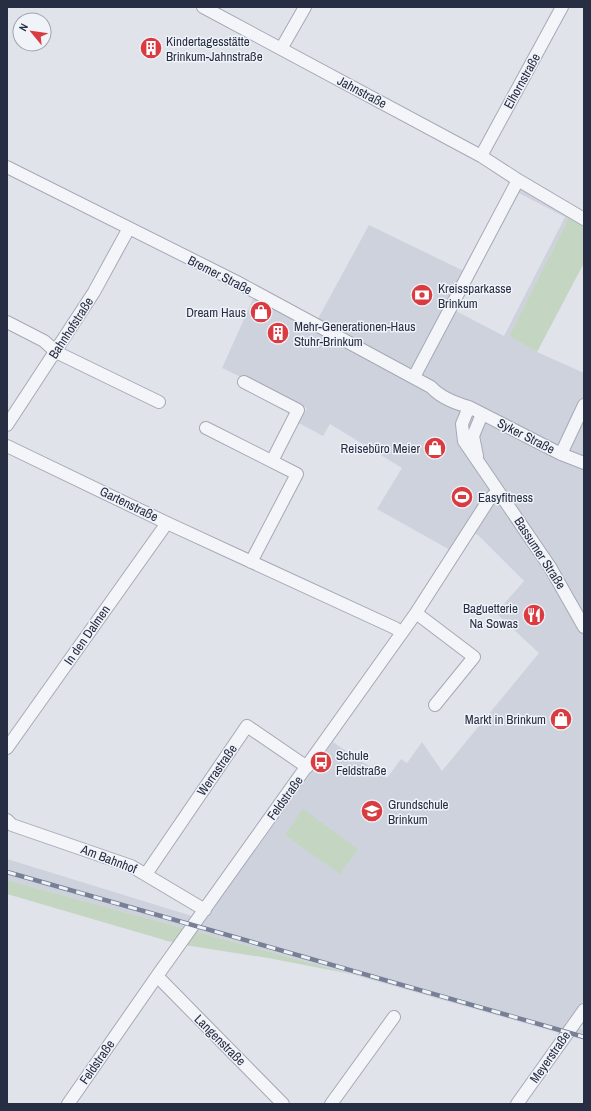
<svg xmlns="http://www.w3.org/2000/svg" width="591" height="1111" viewBox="0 0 591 1111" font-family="'Archivo Narrow',sans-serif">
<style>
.built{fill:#ced2dd;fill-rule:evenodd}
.green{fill:#c4d5c1}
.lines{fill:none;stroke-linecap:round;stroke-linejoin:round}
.minor-casing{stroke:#a5a9b6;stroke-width:14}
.minor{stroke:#f4f5f8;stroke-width:12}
.rail-casing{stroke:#788096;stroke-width:4.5}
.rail{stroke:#f0f3f8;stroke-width:3;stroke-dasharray:9;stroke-linecap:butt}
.labels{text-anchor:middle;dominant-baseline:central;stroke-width:3;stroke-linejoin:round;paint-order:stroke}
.poi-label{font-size:13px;fill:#272e44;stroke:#f0f3f8;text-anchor:start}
.street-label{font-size:13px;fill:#272e44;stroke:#f0f3f8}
</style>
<rect width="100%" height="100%" fill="#e1e3eb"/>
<path class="built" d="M516,183l54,32 -61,121 28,16 47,21v627l-19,24 19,6v10l-233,-66 -344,-94v-21l198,61 128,-178 54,36 14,-19 6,4 15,-21 20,29 97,-118 -43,-40 28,-32 -45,-45 -13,-9 -16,23 -73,-41 25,-41 -72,-44 -7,12 -24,-13 8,-15 -85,-40 32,-71 59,31 56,-103 99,48zM517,192l48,25 -61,119 -50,-26z"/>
<path class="green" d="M570,215l14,8v40l-47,89 -28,-16z
M303,809l55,40 -18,25 -55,-39z
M7,880l344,94 -83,-16 -90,-14 -171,-50z"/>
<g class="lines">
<g class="minor-casing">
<path id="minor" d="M203,7l278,149 37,24 66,39
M281,49l24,-42
M481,156l81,-149
M7,167l228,114 196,106c10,11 24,16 38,20l92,47 23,9
M7,322l37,19 12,11 103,50
M414,377l104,-197
M244,382l54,28 -26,51
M469,407l-7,17 2,17 86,126 34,60
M7,425l87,-133 35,-64
M206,428l91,46 -46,88
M7,446l160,77 228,105 7,5
M561,454l23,-49
M477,456l-4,-20 9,-22
M416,613l58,44 -39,48
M7,748l160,-225
M7,820l5,5 119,41 74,44
M146,874l101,-148 60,41
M157,976l126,128
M68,1104l89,-128 259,-363 72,-112 10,-10
M331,1104l63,-87
M517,1104l67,-94"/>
</g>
<use href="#minor" class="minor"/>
<g class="rail-casing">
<path id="rail" d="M7,872l577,165"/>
</g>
<use href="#rail" class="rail"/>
</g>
<defs>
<g id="building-disc" transform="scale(1.15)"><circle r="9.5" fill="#da3b40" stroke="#f0f3f8"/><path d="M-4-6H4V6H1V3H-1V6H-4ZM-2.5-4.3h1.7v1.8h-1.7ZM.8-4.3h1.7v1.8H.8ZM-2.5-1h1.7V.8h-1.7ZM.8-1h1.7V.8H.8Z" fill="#fff"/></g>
<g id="bank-disc" transform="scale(1.15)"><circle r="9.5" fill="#da3b40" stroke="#f0f3f8"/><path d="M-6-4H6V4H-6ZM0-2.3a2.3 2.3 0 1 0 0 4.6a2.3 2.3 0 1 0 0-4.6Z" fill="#fff"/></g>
<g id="shop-disc" transform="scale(1.15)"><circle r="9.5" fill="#da3b40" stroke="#f0f3f8"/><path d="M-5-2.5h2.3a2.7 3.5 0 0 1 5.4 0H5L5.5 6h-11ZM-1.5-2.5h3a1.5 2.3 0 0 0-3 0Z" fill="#fff"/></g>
<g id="stadium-disc" transform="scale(1.15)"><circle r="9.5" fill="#da3b40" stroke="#f0f3f8"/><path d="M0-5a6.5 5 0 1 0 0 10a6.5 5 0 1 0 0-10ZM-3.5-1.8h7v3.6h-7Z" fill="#fff"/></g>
<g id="restaurant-disc" transform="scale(1.15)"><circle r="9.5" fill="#da3b40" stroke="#f0f3f8"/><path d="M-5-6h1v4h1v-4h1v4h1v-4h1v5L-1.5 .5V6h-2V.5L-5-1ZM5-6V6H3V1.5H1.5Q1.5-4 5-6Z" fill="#fff"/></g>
<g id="bus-disc" transform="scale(1.15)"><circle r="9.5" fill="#da3b40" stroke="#f0f3f8"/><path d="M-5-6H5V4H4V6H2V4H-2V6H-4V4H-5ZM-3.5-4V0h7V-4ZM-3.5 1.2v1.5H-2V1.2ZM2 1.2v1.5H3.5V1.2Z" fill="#fff"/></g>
<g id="school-disc" transform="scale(1.15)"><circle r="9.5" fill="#da3b40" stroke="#f0f3f8"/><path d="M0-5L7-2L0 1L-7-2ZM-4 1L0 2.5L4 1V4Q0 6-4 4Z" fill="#fff"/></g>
</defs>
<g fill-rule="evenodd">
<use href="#building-disc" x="151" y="48"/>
<use href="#bank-disc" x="422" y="295"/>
<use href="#shop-disc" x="261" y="312"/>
<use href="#building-disc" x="278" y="333"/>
<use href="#shop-disc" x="435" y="448"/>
<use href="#stadium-disc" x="462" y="497"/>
<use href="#restaurant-disc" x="534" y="615"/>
<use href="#shop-disc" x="561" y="719"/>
<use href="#bus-disc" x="321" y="762"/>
<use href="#school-disc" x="372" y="811"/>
</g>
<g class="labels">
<g class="poi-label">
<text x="166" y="41">Kindertagesstätte<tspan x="166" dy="15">Brinkum-Jahnstraße</tspan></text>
<text x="438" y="288">Kreissparkasse<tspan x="438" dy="15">Brinkum</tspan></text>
<text x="246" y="312" text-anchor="end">Dream Haus</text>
<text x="294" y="326">Mehr-Generationen-Haus<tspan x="294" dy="15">Stuhr-Brinkum</tspan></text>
<text x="420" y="448" text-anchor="end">Reisebüro Meier</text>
<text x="478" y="497">Easyfitness</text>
<text x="518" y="608" text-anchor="end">Baguetterie<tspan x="518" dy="15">Na Sowas</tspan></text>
<text x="546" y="719" text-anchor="end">Markt in Brinkum</text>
<text x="336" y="755">Schule<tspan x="336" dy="15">Feldstraße</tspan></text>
<text x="388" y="804">Grundschule<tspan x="388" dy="15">Brinkum</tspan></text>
</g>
<g class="street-label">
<text transform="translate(522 81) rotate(-61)">Elhornstraße</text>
<text transform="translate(362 92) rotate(28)">Jahnstraße</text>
<text transform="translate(220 275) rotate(27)">Bremer Straße</text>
<text transform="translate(71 328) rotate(-57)">Bahnhofstraße</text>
<text transform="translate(526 436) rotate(27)">Syker Straße</text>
<text transform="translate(129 504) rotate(26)">Gartenstraße</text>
<text transform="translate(540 553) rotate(57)">Bassumer Straße</text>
<text transform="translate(87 635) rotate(-55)">In den Dalmen</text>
<text transform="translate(217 770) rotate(-55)">Werrastraße</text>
<text transform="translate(285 798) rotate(-54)">Feldstraße</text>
<text transform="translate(109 859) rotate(21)">Am Bahnhof</text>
<text transform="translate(220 1040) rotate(45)">Langenstraße</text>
<text transform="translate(550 1057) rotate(-55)">Meyerstraße</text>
<text transform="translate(97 1062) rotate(-55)">Feldstraße</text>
</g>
</g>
<rect width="591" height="1111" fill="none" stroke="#272e44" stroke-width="16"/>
<g transform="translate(32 32) rotate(299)"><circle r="19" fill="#f0f3f8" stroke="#a0a4b0"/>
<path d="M0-3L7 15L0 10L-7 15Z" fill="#da3b40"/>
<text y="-6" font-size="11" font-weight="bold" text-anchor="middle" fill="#272e44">N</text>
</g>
</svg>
